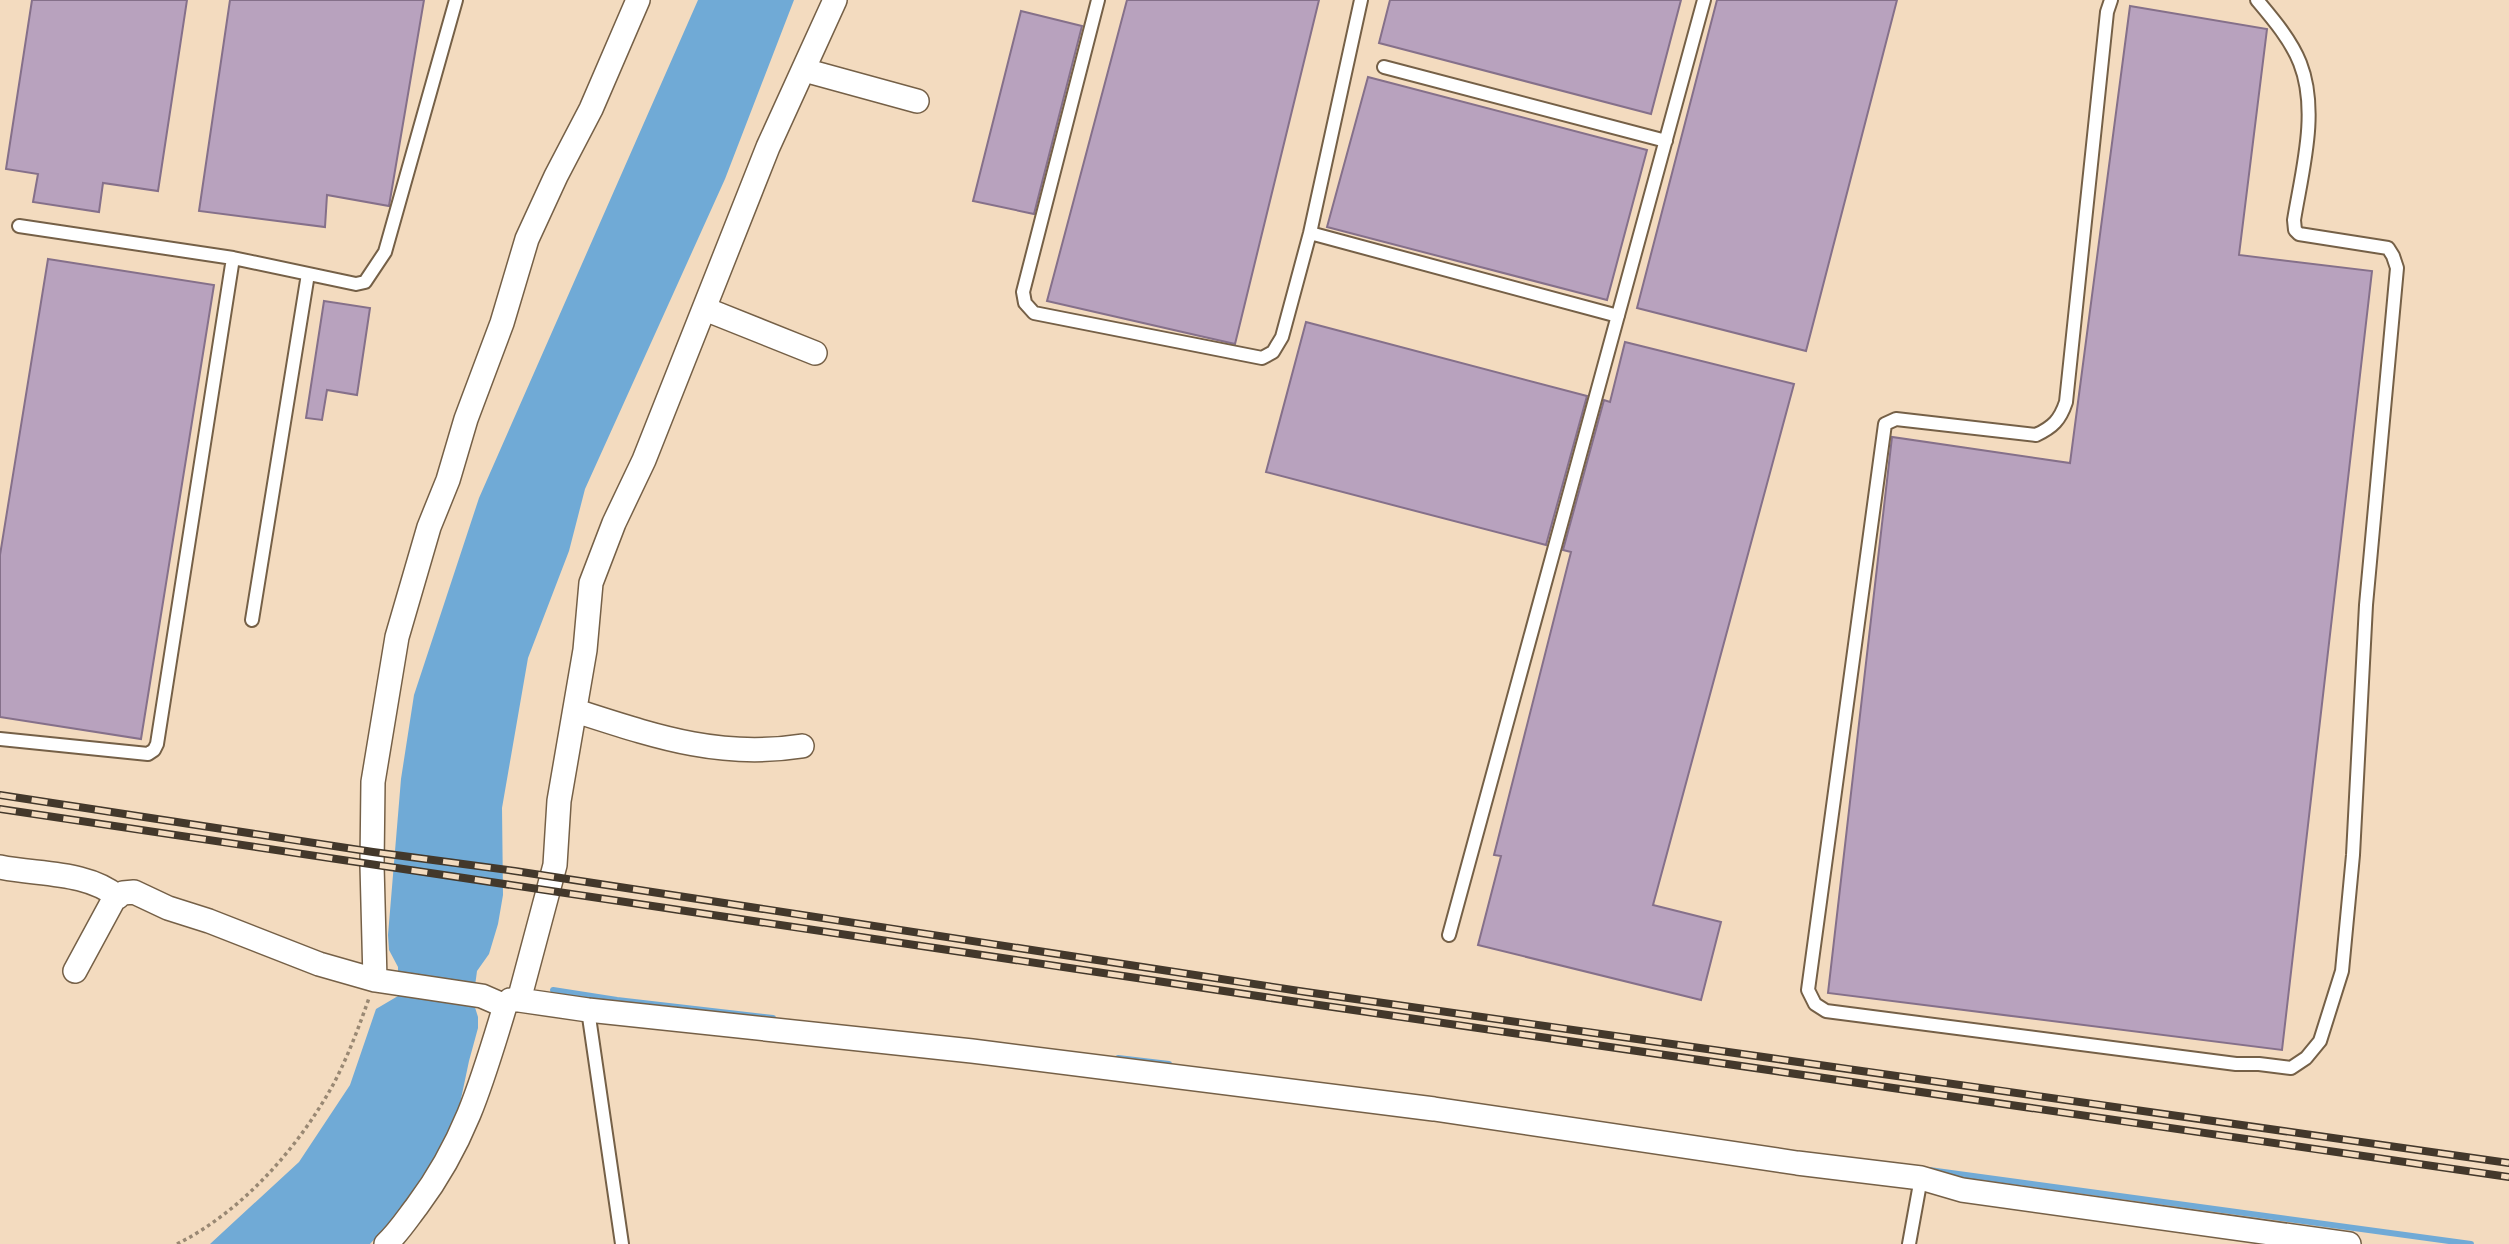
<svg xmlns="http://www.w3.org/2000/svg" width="2509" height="1244" viewBox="0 0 2509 1244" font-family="'Public Sans',sans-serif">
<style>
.water{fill:#70aad6}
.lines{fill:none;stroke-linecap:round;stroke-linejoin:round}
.stream{stroke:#70aad6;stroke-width:6}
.building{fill:#b8a2be;stroke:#85708a;stroke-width:2}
.service-casing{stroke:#756047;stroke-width:16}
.minor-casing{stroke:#756047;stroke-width:26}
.path{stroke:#998873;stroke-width:3.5;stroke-dasharray:3.5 3.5;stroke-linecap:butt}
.service{stroke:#fff;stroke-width:12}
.minor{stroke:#fff;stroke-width:23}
.rail-casing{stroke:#43382b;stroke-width:8}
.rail{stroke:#f3dbbf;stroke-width:5;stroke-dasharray:16;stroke-linecap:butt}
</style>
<rect width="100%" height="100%" fill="#f3dbbf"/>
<path class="water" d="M698,0h96l-69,179 -140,310 -16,62 -41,107 -26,150 1,87 -5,29 -9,30 -12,17 -4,30 5,16v11l-9,33 -11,52 -37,75 -51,56h-160l89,-82 51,-77 26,-76 22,-13v-29l-9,-17 -1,-15 13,-156 13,-84 65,-197z"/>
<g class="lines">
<path class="stream" d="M553,990l64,10 156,18
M1118,1058l51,6
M1929,1170l542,74"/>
</g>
<path class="building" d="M32,0h155l-29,191 -55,-8 -4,29 -66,-10 5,-28 -32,-5z
M230,0h194l-35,206 -62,-11 -2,32 -126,-16z
M1127,0h192l-84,344 -188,-43z
M1390,0h291l-30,114 -272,-71z
M1717,0h180l-91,351 -169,-43z
M2130,6l137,23 -28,226 133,16 -90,779 -454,-57 64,-556 178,26z
M1021,11l61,15 -48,188 -61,-13z
M1368,77l279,73 -40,150 -280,-73z
M48,259l166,26 -73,454 -141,-22v-162z
M324,301l46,7 -13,87 -30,-5 -5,30 -16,-2z
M1306,322l281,74 -41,149 -280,-73z
M1625,342l169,42 -141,521 68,17 -20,78 -223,-55 23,-89 -7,-1 77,-303 -8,-2 41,-150 6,2z"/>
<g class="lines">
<g class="service-casing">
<path id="service" d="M1098,0l-75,292 2,11 9,10 228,45 11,-6 9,-15 28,-104 51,-233
M2111,0l-4,12 -41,390c-6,18 -13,25 -30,33l-140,-16 -11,5 -77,566 7,14 11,7 410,53h23l32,4 15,-10 14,-17 22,-70 11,-116 13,-250 31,-337 -4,-12 -5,-8 -89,-14 -4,-4 -1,-10c8,-49 25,-109 6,-157 -9,-23 -27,-44 -43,-63
M1384,67l282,74
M19,226l214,32 123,26 9,-2 20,-30 71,-252
M1310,233l308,83
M252,620l56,-346
M0,739l148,15 6,-4 3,-6 76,-486
M1449,935l255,-935
M588,1010l34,234
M1909,1244l12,-66"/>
</g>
<g class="minor-casing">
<path id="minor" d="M804,70l113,31
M705,309l110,44
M576,711c78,25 143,48 226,35
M0,867c38,8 87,4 118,30
M75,971l39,-72 9,-6 11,-1 34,16 41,13 110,43 56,16 107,16 23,10
M375,980l-3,-115 1,-83 24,-145 32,-110 19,-47 18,-61 36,-96 25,-84 29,-63 35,-67 47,-109
M519,1000l36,-135 4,-64 26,-151 6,-67 23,-60 30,-63 124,-313 67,-147
M386,1244c12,-11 21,-25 31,-38 48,-64 65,-124 88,-200l5,-6h9l69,10 384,41 462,58 363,54 124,15 41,12 387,54"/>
</g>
<path class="path" d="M177,1244c66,-33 122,-97 157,-161 14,-27 25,-56 35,-85"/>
<use href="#service" class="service"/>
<use href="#minor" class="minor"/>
<g class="rail-casing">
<path id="rail" d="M0,795l373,57 142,19 791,121 1203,171
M0,809l1298,193 1211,175"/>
</g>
<use href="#rail" class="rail"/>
</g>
</svg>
